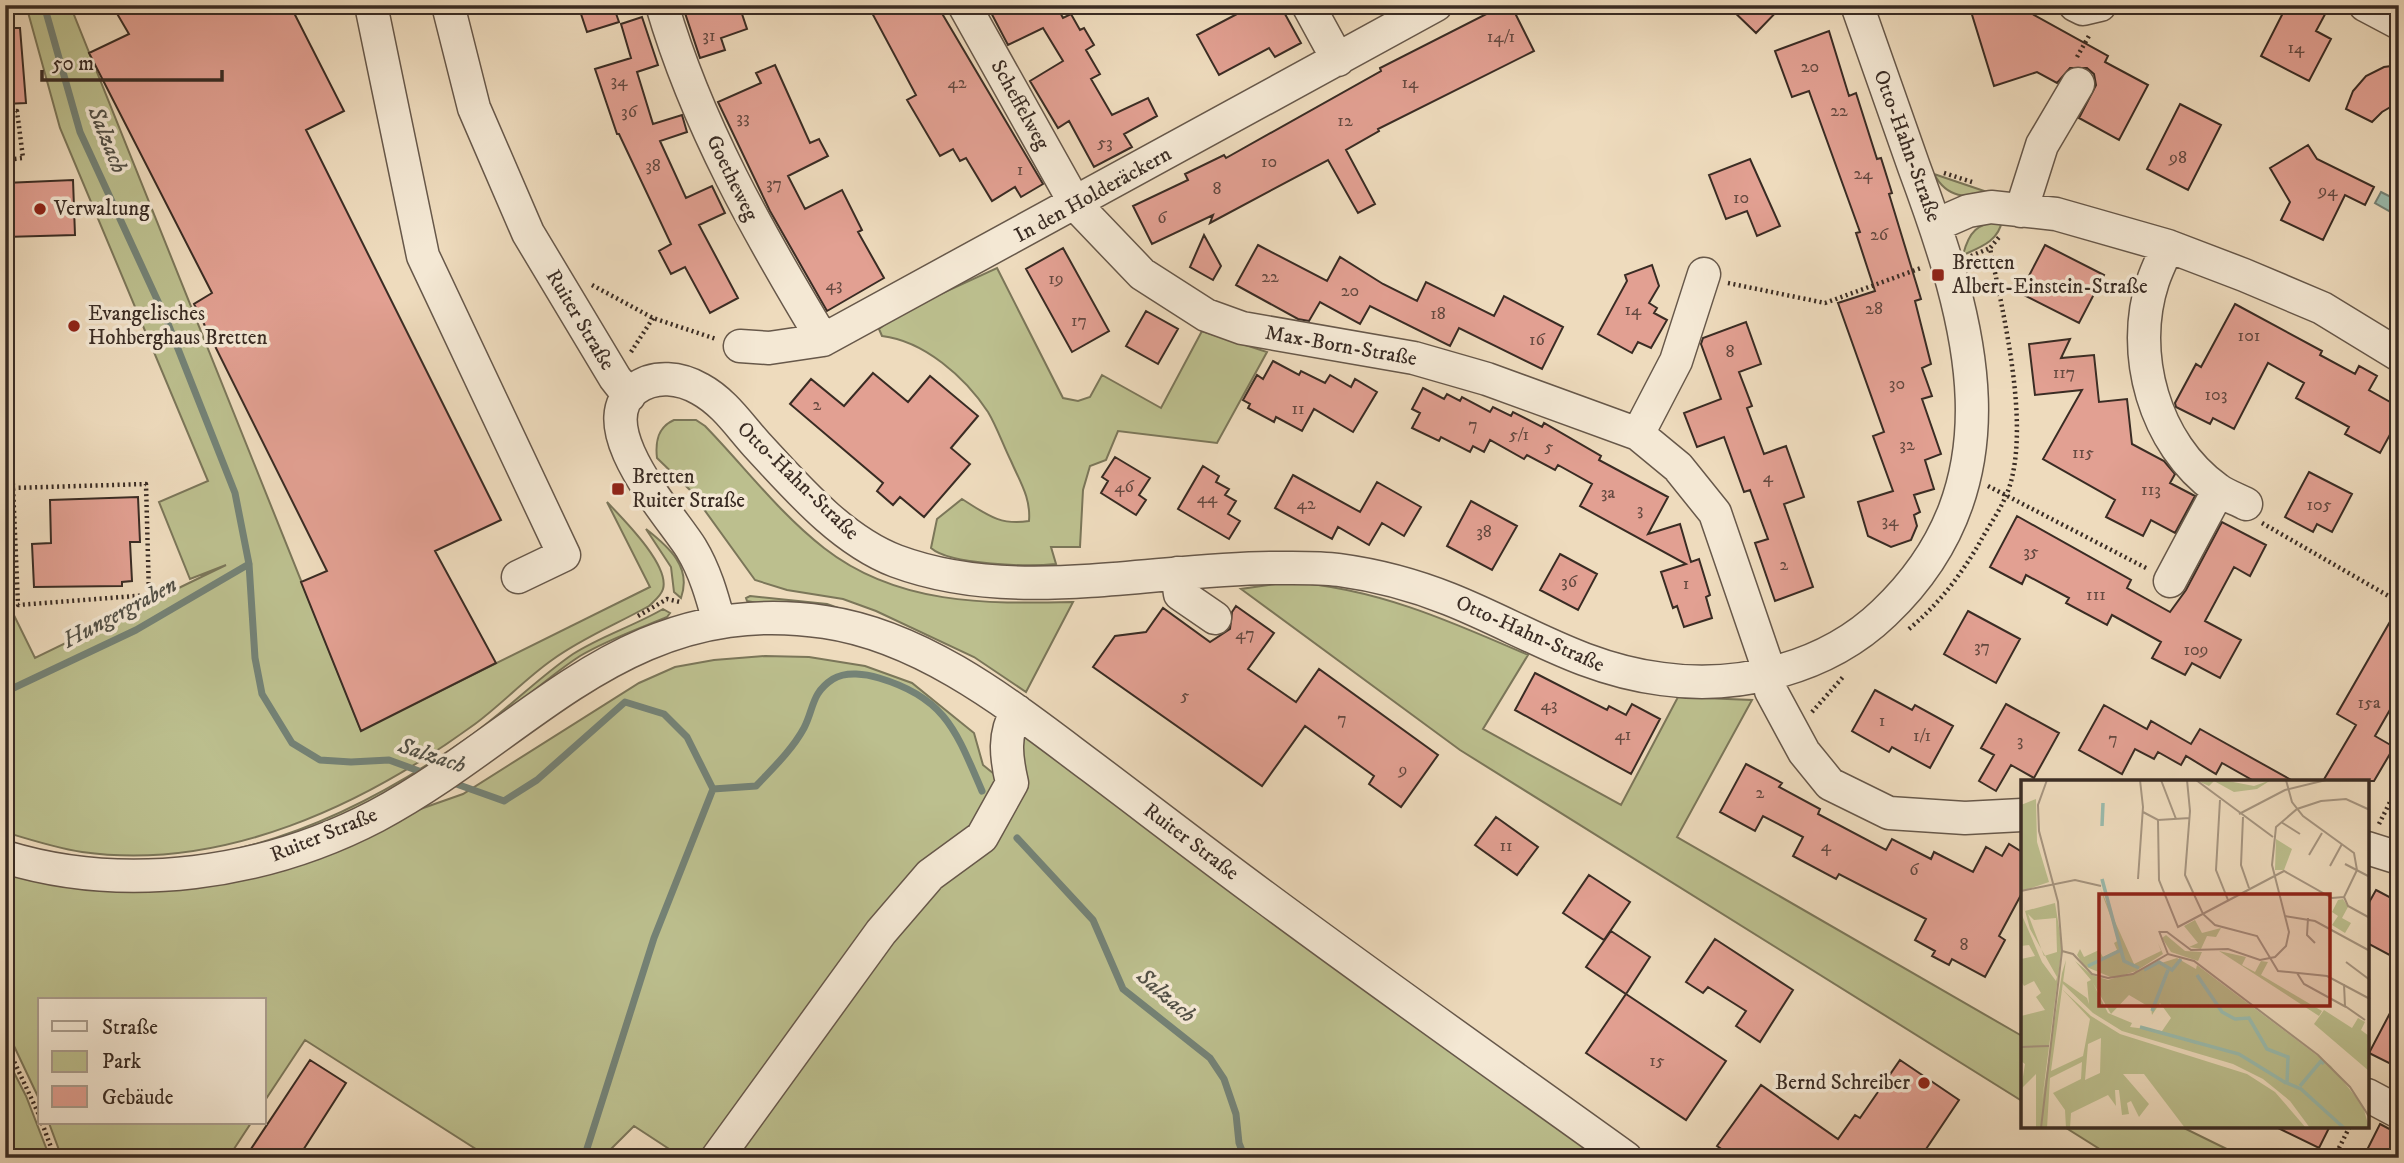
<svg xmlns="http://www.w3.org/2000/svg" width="2404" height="1163" viewBox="0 0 2404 1163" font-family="'IM FELL DW Pica',serif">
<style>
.green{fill:#bcbf8e;stroke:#7b7659;stroke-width:2}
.water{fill:#9abbad;stroke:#748276;stroke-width:2}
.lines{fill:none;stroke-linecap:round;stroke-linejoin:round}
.stream{stroke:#748276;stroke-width:7}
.building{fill:#e2a092;stroke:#3a2c24;stroke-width:2}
.minor-casing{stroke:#67584a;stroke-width:35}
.path{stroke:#3a2c24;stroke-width:4.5;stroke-dasharray:2 3.5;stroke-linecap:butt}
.minor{stroke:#f4e8d4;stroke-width:32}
.poi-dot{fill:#8f2418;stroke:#f4e8d4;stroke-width:2.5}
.labels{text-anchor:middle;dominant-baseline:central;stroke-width:7;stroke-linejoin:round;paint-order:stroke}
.number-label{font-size:18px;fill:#644940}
.street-label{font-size:21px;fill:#3a2c24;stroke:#f4e8d4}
.poi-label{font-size:21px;fill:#3a2c24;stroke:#f4e8d4;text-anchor:start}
.water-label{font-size:23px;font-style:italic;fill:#525046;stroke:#f4e8d4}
.inset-river{fill:none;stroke:#9abbad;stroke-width:3.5}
.inset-road{fill:none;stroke:#a69580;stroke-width:2}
.view{fill:#8f2418;fill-opacity:0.15;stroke:#8f2418;stroke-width:3.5}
.inset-edge{fill:none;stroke:#3a2c24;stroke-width:3.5}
</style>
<rect width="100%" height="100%" fill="#eedbbd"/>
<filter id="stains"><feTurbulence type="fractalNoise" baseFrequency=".00286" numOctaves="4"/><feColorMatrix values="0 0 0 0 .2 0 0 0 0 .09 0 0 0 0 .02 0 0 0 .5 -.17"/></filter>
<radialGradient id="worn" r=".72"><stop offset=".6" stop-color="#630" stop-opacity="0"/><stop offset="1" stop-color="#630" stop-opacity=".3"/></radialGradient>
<path class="green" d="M26,5h44l291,725 289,-143 -43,-85c15,16 63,63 56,87 -2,7 -9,12 -14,17 -32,18 -67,32 -97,54 -27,19 -50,44 -77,64 -111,81 -252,148 -393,128 -26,-4 -51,-12 -77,-20v-235l30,61 191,-93 -36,14 -31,-77 49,-21 -148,-353z
M1934,174l59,20c-26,3 -45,6 -59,-20z
M2002,220c-3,21 -21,27 -39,35 6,-24 14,-31 39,-35z
M997,268l66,130 15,3 12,-4 12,-22 59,33 41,-77 65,21 -50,91 -99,-12 -12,29 -16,6 -7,24 -3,57h-29l5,17c-26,3 -106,1 -125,-16l6,-29 25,-20c24,15 38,27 67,22 2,-23 -9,-39 -18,-60 -8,-16 -14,-34 -23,-49 -23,-35 -64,-71 -106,-76l-3,-7 20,-16z
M674,420h22l9,6c39,40 74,87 119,122 73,57 161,56 249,54l-47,90 -52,-35 -98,-46 -33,-12 -56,-9 -32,-10 -65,-90 -33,-32c-2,-17 1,-31 17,-38z
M646,529c23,18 46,38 35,69l-7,-6 -3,-25z
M1290,582c86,6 160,39 238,73l-45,74 138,76 57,-108 74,3 -75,137 345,199v65l-562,-351 -219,-161z
M750,596l77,8 83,29 -163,-32 -1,-3z
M663,609l7,4 -3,4c-29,12 -60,23 -87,39 -37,24 -69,55 -104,81 -94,68 -192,119 -309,128 -54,4 -110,1 -162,-17v-7c171,55 329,-8 468,-107 35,-25 65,-56 100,-80 28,-18 61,-28 90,-45z
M765,656l44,1 56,9 47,17 62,50 9,32 16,13 26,-45 582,425h-924l-49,-32 -32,32h-112l-185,-118 -41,62v-102h-224v101l-35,-74v-156l91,16 293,-67 74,-26 176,-111 36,-16 39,-7z
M5,1055l21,41 24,62h-45z
M49,1123h202l-23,35h-30l-12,-8 -5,8h-119z
M2063,1126h117l65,32h-131z"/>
<path class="water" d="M2381,192l18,9 -1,15 -23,-13z"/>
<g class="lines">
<path class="stream" d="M44,5l36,127 87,189 68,172 14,71 6,94 7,36 30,49 28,17 31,2 38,-2 38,14
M5,692l131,-62 113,-66
M448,781l56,20 33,-21 88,-78 39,12 23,23 26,52 43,-3c17,-18 36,-36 48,-58 10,-19 7,-35 29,-49 13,-8 33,-5 46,-1 67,20 77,53 103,113
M1017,838l76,82 30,69 87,69 14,21 12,35 3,29 6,15
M584,1158l70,-220 59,-149"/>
</g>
<path class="building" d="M112,5h178l54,106 -38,19 195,390 -66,31 61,112 -135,68 -60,-149 26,-11 -133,-267 18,-11 -123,-240 40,-19z
M578,5h35l6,17 -32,10z
M697,5h14l3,8 25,-8 8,24 -26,9 4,12 -25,8 -16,-48z
M886,5h51l106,179 -22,13 -6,-10 -23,14 -26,-43 -6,3 -7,-12 -13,7 -33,-56 9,-5 -44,-82z
M987,5h69l7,13 8,-4 9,16 4,-2 10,17 -8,5 14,24 -9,5 21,36 36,-17 9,18 -33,18 8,13 -38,20 -25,-46 -11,7 -28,-47 33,-20 -20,-33 -35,17z
M1254,5h26l21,38 -26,14 -6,-9 -50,27 -22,-40z
M1504,5h7l23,46 -156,78 1,2 -33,19 29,54 -17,9 -30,-53 -118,63 3,-8 -61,29 -19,-38 55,-26 -3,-6 39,-19 2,3 155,-87 -1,-3z
M1727,5h56l-27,28z
M1969,5h47l92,51 -3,6 43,23 -29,55 -40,-22 17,-33 -2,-11 -7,-6h-17l-13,15 -20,-11 -43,14z
M2287,5h43l-14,26 15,8 -22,42 -48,-25z
M642,17l16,48 -21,7 16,52 29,-9 5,17 -27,9 26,57 26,-12 13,27 -26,12 39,73 -28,15 -25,-46 -14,7 -12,-23 12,-7 -52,-110h-2l-22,-65 36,-11 -10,-34z
M5,28h15l6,75 -21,1z
M1829,31l20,65 7,-3 21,66 4,-1 11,35 -3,1 32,105 -6,2 16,63 -9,4 10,28 -10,3 19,55 -16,6 9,29 -20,6 6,17 -6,3 3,11 -6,14 -20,7 -23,-11 -10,-34 35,-11 -20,-55 11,-4 -46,-129 37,-12 -19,-58 4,-1 -51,-141 -17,6 -17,-46z
M775,65l35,78 9,-4 9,17 -40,20 17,33 37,-19 20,40 -4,2 26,46 -57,33 -57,-100 -52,-109 43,-19 -5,-10z
M2399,65v37l-17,10 -10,10 -26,-13 7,-18 13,-15 18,-9z
M2180,104l41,21 -33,65 -41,-21z
M2308,145l9,14 57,28 -9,18 -20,-10 -22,45 -42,-20 9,-18 -20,-34z
M1750,159l30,67 -23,10 -10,-25 -21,8 -17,-44z
M73,180l2,55 -70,2v-54z
M1204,235l17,31 -8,14 -23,-13z
M1258,245l69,36 13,-24 43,27 34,17 9,-19 68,34 10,-20 59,31 -21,42 -83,-41 -9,18 -80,-40 -10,18 -40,-22 -11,19 -11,-2 -62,-34z
M2045,245l59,30 -25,48 -59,-30z
M1063,248l46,83 -37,21 -46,-83z
M1652,265l7,21 -10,17 8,5 -3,5 13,7 -16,28 -13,-6 -6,11 -34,-19 29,-53 -2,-6z
M2235,304l87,47 -2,4 35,19 4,-8 18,10 -8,14 30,17v11l-19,35 -35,-19 4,-7 -53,-29 8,-15 -36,-20 -34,66 -21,-11 -3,6 -34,-17 -1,-4 21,-39 5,3z
M1146,311l32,18 -20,35 -32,-18z
M1746,322l15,42 -22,8 13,34 -5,2 17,46 22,-8 18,51 -20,7 29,83 -38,14 -20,-58 13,-4 -18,-49 -6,2 -20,-55 -27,10 -13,-34 37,-14 -20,-55 2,-6z
M2070,339l-9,19 33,-3 5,47 28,-3 5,45 32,17 11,13 -5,9 25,13 -20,37 -24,-13 -8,16 -37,-19 9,-17 -72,-41 39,-69 -47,5 -6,-51z
M1273,361l26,14 2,-4 24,12 5,-8 21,12 4,-8 22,13 -24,40 -39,-23 -12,22 -26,-14 -2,5 -26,-14 2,-4 -7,-4 14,-25 6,4z
M873,373l35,29 22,-26 48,40 -27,32 19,16 -46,53 -24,-20 -7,8 -16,-14 6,-8 -93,-79 21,-25 33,27z
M1423,388l21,11 3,-5 13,7 2,-4 28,15 3,-5 18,9 2,-4 29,15 2,-4 57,33 -2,4 69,37 -20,37 32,-10 11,38 8,-3 11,36 -4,2 6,21 -28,9 -7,-21 -4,2 -12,-36 25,-8 -106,-58 12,-22 -34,-19 -3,5 -28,-15 -3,4 -34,-19 -6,12 -11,-6 -3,6 -29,-15 -2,4 -27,-13 8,-15 -8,-4z
M1115,457l35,21 -11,17 7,5 -10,15 -35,-22 7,-12 -6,-4z
M1203,466l16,10 -3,6 13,7 -4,6 11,6 -8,13 12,7 -11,18 -51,-30z
M2309,472l43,22 -20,38 -15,-8 -4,8 -28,-15z
M1293,475l67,37 17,-30 44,25 -17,29 -22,-13 -13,22 -31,-18 -6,12 -57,-31z
M138,497l2,45h-10l2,39 -10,1v4l-88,1 -2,-43 19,-1 -1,-43z
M1471,501l46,25 -25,44 -45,-24z
M2017,516l114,64 -4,8 43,24 16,-22 36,-68 44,23 -16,31 -16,-9 -29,54 36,19 -21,38 -28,-15 -7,12 -33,-17 9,-16 -49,-27 -5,10 -41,-22 3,-5 -43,-23 -4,9 -32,-17z
M1560,554l37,20 -19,36 -38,-20z
M1236,606l38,27 -26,36 48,33 23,-33 119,86 -37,52 -32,-23 5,-8 -69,-50 -43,60 -169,-119 22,-31 31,-4 17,-24 47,34 20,-13 2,-17z
M2399,606v88l-24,42 19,11 -20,34h-51l33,-56 -19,-11z
M1968,611l52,28 -24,44 -52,-29z
M1535,673l72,37 2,-4 17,9 6,-11 28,15 -29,55 -116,-64z
M1875,690l37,20 3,-5 38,21 -23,42 -38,-21 -3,5 -37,-21z
M2006,704l53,29 -25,45 -23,-13 -15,26 -17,-10 15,-26 -13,-7z
M2104,705l43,24 4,-8 40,23 9,-15 93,52h-39l-32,-18 -6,11 -30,-18 -5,9 -23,-13 -4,7 -19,-10 -13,25 -43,-24z
M1746,764l36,19 -3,4 41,22 -2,5 68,36 6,-11 39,20 3,-7 39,20 13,-25 16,9 7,-12 13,8v41l-23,43 6,4 -20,37 -33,-18 -3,6 -17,-9 3,-5 -20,-11 11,-21 -87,-45 -3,5 -43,-23 10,-19 -40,-21 -8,15 -35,-19z
M1496,817l42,30 -21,28 -42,-30z
M1589,875l41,27 -26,38 -41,-27z
M2376,890l23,12v58l-32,-17v-37z
M1611,931l39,26 -24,37 -40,-27z
M1715,939l78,51 -33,52 -24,-16 10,-15 -38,-24 -5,6 -17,-11z
M1626,994l100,67 -40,59 -100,-67z
M2399,996v72l-30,-15z
M310,1060l36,23 -48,75h-53z
M1900,1060l59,40 -39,58h-185l-18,-12 44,-61 77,54 17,-24 5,3z
M2380,1124l19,10v24h-36z
M2274,1126h56l-11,22z"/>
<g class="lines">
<g class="minor-casing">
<path id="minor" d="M371,5l52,251 141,299 -46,22
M448,5l26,103 54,125 87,145 14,18
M662,5c35,120 97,229 161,335
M964,5l112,200 66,69 64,41 36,13 172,30 73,21 151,55 40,33 37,46 50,146 6,32 33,61 26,32 59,29 76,5 57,-3
M1308,5l30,55
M2075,5l8,4 17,-4
M2365,5l34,18
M2021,211l21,-66 36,-61
M1936,225l32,-14 23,-4 65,7 112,32 76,29 78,33 77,47
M2168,246c-5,11 -11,23 -15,35 -24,72 1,163 64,208 9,7 20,10 29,15
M740,346l29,2 54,-8 613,-335
M1638,434l38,-73 28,-87
M1177,573l3,21 35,24
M2170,581l48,-90
M719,622c-7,-26 -14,-51 -28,-74 -20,-32 -104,-123 -56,-159 20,-15 46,-11 65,0 24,13 39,36 57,56 39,42 84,95 139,116 118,44 252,8 374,7 23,0 47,-1 69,2 37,5 75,15 110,29 73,29 132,70 213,80 77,11 165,-11 222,-66 137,-130 87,-292 30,-446 -19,-54 -38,-108 -57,-162
M2367,848l32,10
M5,857c121,37 260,17 371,-41 155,-83 251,-224 449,-194 101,15 188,86 267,145 57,43 114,87 171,129 120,89 242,175 363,262
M2367,1095l32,17
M717,1158l164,-226 49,-57 52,-38 30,-54c-6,-26 -9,-49 5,-72"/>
</g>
<path class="path" d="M2077,57l13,-23
M5,112l12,-1 6,47 -18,2
M1944,173l28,9
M1971,256l19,-8
M1728,283l97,20 96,-35
M592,285l61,33 63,21
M631,352l22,-34
M5,440h6l7,165 131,-10 -3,-111 -133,4
M1988,486l160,83
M2262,523l137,79
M638,616l29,-17 13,3
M1909,629c30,-25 52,-54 71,-87 8,-15 19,-30 26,-46 27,-63 -3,-182 -16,-248l10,-12
M1812,712l31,-35
M2379,824l20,-40
M5,1042l35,75
M42,1123l13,35
M2334,1158l16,-32"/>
<use href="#minor" class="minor"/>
</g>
<g class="poi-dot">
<circle cx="40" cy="209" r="7"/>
<rect x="1931" y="268" width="14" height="14" rx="3.5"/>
<circle cx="74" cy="326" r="7"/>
<rect x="611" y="482" width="14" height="14" rx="3.5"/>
<circle cx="1924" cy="1083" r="7"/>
</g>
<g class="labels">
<g class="number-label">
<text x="709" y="36">31</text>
<text x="1501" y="37">14/1</text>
<text x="2296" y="48">14</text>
<text x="1810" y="67">20</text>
<text x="619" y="81">34</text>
<text x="957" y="83">42</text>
<text x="1410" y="83">14</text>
<text x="1839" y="111">22</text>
<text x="629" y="112">36</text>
<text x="743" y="118">33</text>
<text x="1345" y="121">12</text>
<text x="1105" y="143">53</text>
<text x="2178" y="158">98</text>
<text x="1269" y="162">10</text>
<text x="653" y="166">38</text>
<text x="1020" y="170">1</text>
<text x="1863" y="174">24</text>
<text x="774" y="184">37</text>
<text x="1217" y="189">8</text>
<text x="2328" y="191">94</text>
<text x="1741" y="198">10</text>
<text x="1162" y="218">6</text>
<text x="1879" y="235">26</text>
<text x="1270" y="277">22</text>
<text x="1056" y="279">19</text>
<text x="834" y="285">43</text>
<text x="1350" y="291">20</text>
<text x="1874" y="309">28</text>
<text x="1633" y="310">14</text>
<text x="1438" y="314">18</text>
<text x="1079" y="321">17</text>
<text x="2249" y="336">101</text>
<text x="1537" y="340">16</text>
<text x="1730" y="352">8</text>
<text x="2064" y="373">117</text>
<text x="1897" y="384">30</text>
<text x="2216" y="395">103</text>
<text x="817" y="405">2</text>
<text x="1298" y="409">11</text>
<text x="1473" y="425">7</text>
<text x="1519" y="435">5/1</text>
<text x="1907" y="445">32</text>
<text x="1549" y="447">5</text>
<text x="2083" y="453">115</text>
<text x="1768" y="477">4</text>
<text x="1124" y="487">46</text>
<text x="2151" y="490">113</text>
<text x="1608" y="493">3a</text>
<text x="1207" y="498">44</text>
<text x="1306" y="504">42</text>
<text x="2319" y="505">105</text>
<text x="1640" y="510">3</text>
<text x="1890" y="521">34</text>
<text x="1484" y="532">38</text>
<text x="2031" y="552">35</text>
<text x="1784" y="565">2</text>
<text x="1569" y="582">36</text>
<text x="1686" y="584">1</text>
<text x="2096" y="595">111</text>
<text x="1245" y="634">47</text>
<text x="1982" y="647">37</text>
<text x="2196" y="650">109</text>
<text x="1185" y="696">5</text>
<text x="2369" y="703">15a</text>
<text x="1549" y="705">43</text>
<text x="1342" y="719">7</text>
<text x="1882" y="721">1</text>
<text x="1623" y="735">41</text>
<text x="1922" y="736">1/1</text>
<text x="2113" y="739">7</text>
<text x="2020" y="741">3</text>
<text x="1403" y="770">9</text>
<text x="1760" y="793">2</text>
<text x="1506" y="846">11</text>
<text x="1826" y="846">4</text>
<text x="1914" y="870">6</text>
<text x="1964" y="945">8</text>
<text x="1657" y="1061">15</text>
</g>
<g class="street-label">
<text transform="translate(1020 105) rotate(61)">Scheffelweg</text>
<text transform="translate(1907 146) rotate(70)">Otto-Hahn-Straße</text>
<text transform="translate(732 178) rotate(64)">Goetheweg</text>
<text transform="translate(1093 195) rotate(-29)">In den Holderäckern</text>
<text transform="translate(580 320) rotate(59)">Ruiter Straße</text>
<text transform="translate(1341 346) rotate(10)">Max-Born-Straße</text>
<text transform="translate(798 481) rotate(44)">Otto-Hahn-Straße</text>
<text transform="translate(1530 634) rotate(24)">Otto-Hahn-Straße</text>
<text transform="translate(324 835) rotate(-22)">Ruiter Straße</text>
<text transform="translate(1191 842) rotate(37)">Ruiter Straße</text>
</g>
<g class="poi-label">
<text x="54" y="209">Verwaltung</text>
<text x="1952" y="263">Bretten<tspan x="1952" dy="24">Albert-Einstein-Straße</tspan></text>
<text x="88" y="314">Evangelisches<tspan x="88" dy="24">Hohberghaus Bretten</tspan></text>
<text x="632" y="477">Bretten<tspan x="632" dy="24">Ruiter Straße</tspan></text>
<text x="1910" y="1083" text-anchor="end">Bernd Schreiber</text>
</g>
<g class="water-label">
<text transform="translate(107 140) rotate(68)">Salzach</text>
<text transform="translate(120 613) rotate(-28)">Hungergraben</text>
<text transform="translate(432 756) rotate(18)">Salzach</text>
<text transform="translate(1166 996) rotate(41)">Salzach</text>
</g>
</g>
<g transform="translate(2021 780)">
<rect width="348" height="348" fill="#eedbbd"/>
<path d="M202,0l31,6 17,-6 -14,9 -23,3 -20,-11 -5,5 -9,-4zM15,19l1,43 12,40 -27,9 -1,-86zM255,59l16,10 -8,21h-9zM79,108l34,76 27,-13 -3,-8 5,11 -30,19 -20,5 -29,-12 -7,-11 3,-6 4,8 15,-7 4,7 14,-7 -3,-7 5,-3zM0,116l4,15 30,-8 7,43 -20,155 20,-128 4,-13 -15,111 32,-15 7,-37 -28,-30 29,27 29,18 127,40 28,18 31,36h-121l-41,-54h-21l26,30 -10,13 -8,-16 -4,2 2,11 -7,1 -3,-25h-4l1,16 -8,-11 -37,18 -1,15h-4l-1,-18 -12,-17 28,-14 1,-17 -32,16 -3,50h-11v-54l-15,15 4,-25 -4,-3v-45l24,-6 -9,-13 5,-4 -7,-12 -10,5 -3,-5v-22l14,-3 -6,-11 -8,1v-33l21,49 14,19 1,-4 -27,-48zM7,134l6,6 22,-2 1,34 -13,4zM80,258l-1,35 -15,7 3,-36zM322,119l5,8 -6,11 9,5 -6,10 -13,-8 6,-9 -6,-4 6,-12zM174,140l7,13 19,-5 -5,9 -9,-1 -6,13 -12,-2 9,-4 -14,-17zM145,155l19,16 17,1 -4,9 -27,-9 -9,-14zM198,171l27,6 -4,8 13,7 6,-11 7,1 -7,13 61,36 -3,5zM156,178l19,11 1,-4 134,101 32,40 6,22h-59l-20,-27 -27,-22 -30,-15 -111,-33 -29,-18 -30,-29v-3l24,17 2,6 -2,-22 4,-2 -16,-19 17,14 16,5zM72,203l18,31 18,-19 22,13 1,7 8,-12 11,15 -9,13 -32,-4 2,-4 -24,-10zM303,230l28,18 6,-10 7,4 -4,8 8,6v35l-55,-47z" fill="#bcbf8e" fill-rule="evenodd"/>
<path class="inset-river" d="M81,46l1,-23M81,99l22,82 15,7M67,186l33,-16M123,190l15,-8 13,8 9,-11M176,195l25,37 13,7 14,-1 18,31 21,8 -1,26 14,6 43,39M131,231l16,-41M119,247l99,27 47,29M279,306l21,-25 3,3"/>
<path class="inset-road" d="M140,0l15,39M166,0l3,31 -5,64 18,39 12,11 42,11 21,35 49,5 43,23M175,0l77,57M265,0l6,22 11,14 51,37 3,17 -13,27 4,9 22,12M199,20l-4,70 12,30M122,32l15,8 32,-2M218,34l46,-24 41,-10M222,37l-2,48 8,23M137,40l1,60 19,47 106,-56 48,27 12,-1M260,42l19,12M288,75l13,-22M324,84l25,13M309,86l12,-22M117,99l5,-72 -3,-27M0,111l54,-11 26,6M264,136l30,5 55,30M287,138l-1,17 8,8M138,151l9,23M139,152h7l24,18 37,-1 32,11 15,-3 11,-11 3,-14 -17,-67 4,-38 21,-18 24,-8 25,-2 24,11M41,171l11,3 19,20 16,4 25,-4 35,-20 26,7 124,94 32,32 20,31M325,182l24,18M276,193l7,11 42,23M323,204l1,22 20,14M0,267l28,-1M20,348l21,-177 -4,-49 -19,-71 -1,-26 9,-25"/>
<path class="view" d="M78,114h231v112h-231z"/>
<rect width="348" height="348" class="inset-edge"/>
</g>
<rect width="2404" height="1163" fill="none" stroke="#eedbbd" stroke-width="28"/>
<rect x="7" y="7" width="2390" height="1149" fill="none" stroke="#3a2c24" stroke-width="3.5"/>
<rect x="14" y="14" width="2376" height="1135" fill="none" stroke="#3a2c24" stroke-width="2"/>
<rect x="38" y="998" width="228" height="126" fill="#f4e8d4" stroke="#aa9d8e" stroke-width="2"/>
<rect x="52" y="1021" width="35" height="10" fill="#f4e8d4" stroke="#aa9d8e" stroke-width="2"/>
<text x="102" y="1034" font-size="21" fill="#3a2c24">Straße</text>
<rect x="52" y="1051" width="35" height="21" fill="#bcbf8e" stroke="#aa9d8e" stroke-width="2"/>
<text x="102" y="1068" font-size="21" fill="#3a2c24">Park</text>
<rect x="52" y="1086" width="35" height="21" fill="#e2a092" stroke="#aa9d8e" stroke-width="2"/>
<text x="102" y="1104" font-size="21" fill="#3a2c24">Gebäude</text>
<path d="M42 70v10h180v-10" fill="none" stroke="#3a2c24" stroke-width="3.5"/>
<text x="52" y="70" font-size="21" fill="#3a2c24" stroke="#f4e8d4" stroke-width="5" paint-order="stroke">50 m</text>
<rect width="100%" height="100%" filter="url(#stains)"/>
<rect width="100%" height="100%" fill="url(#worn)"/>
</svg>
